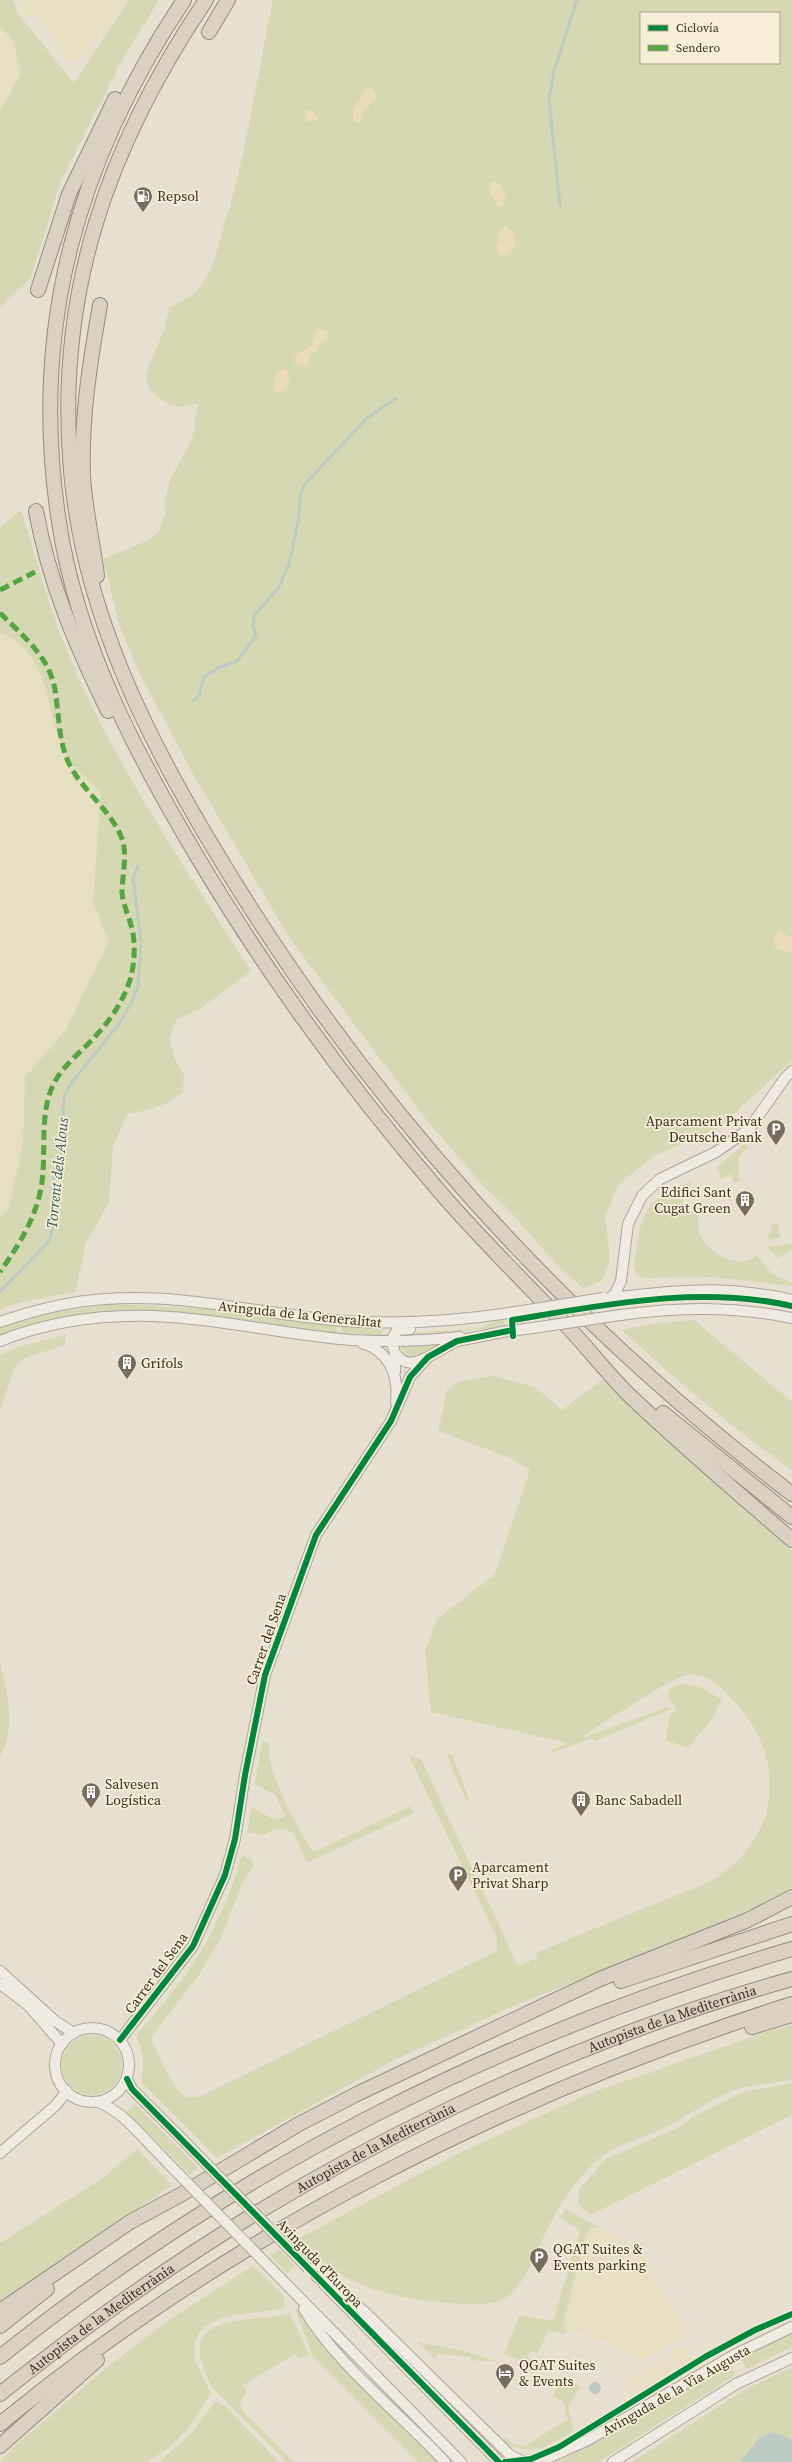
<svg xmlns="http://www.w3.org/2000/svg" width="792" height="2462" viewBox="0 0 792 2462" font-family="'Source Serif 4',serif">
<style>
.farmland{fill:#e6dfc2}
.green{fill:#d6d7b3;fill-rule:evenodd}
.sand{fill:#eadcb9}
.water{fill:#bcccc2}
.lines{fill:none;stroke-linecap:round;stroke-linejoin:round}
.stream{stroke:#bcccc2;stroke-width:3}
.minor-casing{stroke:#ada599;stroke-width:12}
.highway-casing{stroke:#928b80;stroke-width:16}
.minor{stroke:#efebe3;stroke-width:10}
.highway{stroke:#dad1c2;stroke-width:14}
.minor-bridge-casing{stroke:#ada599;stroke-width:12;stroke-linecap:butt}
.minor-bridge{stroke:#efebe3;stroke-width:10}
.quiet{stroke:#54a441;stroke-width:5;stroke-dasharray:10 5;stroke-linecap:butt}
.cycleway-casing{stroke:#f7eed8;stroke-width:8}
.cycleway{stroke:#00873e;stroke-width:6}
.labels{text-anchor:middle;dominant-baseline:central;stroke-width:3.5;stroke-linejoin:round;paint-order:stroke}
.poi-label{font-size:14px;fill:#3d2e20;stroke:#f7eed8;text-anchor:start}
.street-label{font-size:14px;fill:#3d2e20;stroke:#f7eed8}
.water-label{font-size:15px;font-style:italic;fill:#2f5d5a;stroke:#f7eed8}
</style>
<rect width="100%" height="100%" fill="#e7e0d1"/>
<path class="farmland" d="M18,0h107l-27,40 -7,5 1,6 -21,14 -35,-51 -12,2z
M0,26l14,16 7,30 -21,40z
M0,633l19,11 22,26 23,83 37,40 -8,109 16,40 -44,89 -40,46 -2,66 -14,65 -9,10z
M592,2227h7l35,18 8,8 18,36 28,44 -43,27 -38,-17 -42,-14 -2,-5 3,-14 20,-75z
M686,2347l7,12 -62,34 -6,-11z"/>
<path class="green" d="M0,0h13l4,12 57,71 55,-83h30l-38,62 -62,124 -28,92 -31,29v-195l21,-40 -7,-30 -14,-16z
M273,0h519v1060l-73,68 -65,28 -35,28 -14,32 5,43 -8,22 -19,7 -25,-22 -51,-58 -21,-19 -61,-71 -135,-179 -101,-172 -53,-101 -16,-39 -17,-68 46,-19 10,-8 7,-20 -2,-8 6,-24 22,-40 6,-36 -19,3 -10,-2 -19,-15 -4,-16 18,-44 5,-22c12,-6 27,-13 34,-25 11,-17 16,-38 21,-57 23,-74 33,-150 49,-226zM641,13h138v50h-138z
M21,510c16,51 30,105 52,155 47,108 115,207 178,306l-51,38 -23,10 -8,20 6,21 9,15 -1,17c-18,15 -34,18 -56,22l-14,33 -4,55 -23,41 -11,49 -54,10 -21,7v-91l9,-10 14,-65 2,-66 40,-46 44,-89 -16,-40 8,-109c-10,-11 -31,-29 -37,-41 -19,-42 -13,-99 -64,-119v-106z
M746,1143l2,4 -10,11 1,24h-6l-1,-8 -11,5 -4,-12z
M693,1180l-8,12 -4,19 17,1c0,6 -1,13 1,19 5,21 39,41 58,24l15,19 20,9v3l-79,-9 -70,1c-8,-3 -9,-7 -9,-15 10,-55 6,-59 59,-83z
M778,1223l2,15 -12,2 4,-16z
M792,1243v6l-13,9 -13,-11z
M115,1304l98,5 123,16v8c-114,-14 -225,-40 -336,3v-8l50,-15z
M504,1319l1,8 -97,8 1,-2 72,-5 12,-7z
M694,1320l98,82v68c-60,-42 -116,-90 -170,-140l28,-6z
M342,1326l41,2 -2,8 -39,-3z
M66,1335l-1,10 -41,13 -9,8 -15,45v-56l18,-8z
M441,1344l-27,15 -9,-2 -4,-11z
M492,1376l43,11 27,23 40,-30 190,171v336l-21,13 -42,19 -218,88 -117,53 -177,98 -75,-75 1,-28 -6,-18 1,-4c51,-56 83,-105 104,-178l9,5 2,6 -11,18 -23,58 -19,31 -48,63v5c7,13 20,47 32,55 6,3 13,1 19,-1l294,-144v-13l-88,-182 12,3 97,207 19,-8 -1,-5c42,-18 84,-35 126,-52 22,-9 47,-16 65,-31 58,-47 55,-120 5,-171 -14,-15 -23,-26 -45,-24 -12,1 -77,44 -92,53l-13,10 86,-31 1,3 -74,31 -3,-3 -40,15v-3l16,-7 -137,-31 -6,-61 12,-32 58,-45 35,-104 -22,-13 -70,-26 9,-41 13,-9z
M0,1661c7,31 17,66 0,95z
M682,1683l21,5 19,12 -9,18 -25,30 -22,-8 4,-26 6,-4 -8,-13 1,-8z
M262,1741l7,2c-3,29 27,81 42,107l5,1 95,-45 3,7 -105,49 -3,-1 -13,-28 -6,-3 -12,-1 -12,6 -16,-3 5,-25 21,12 12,-2 -9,-21 -21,-12z
M449,1754h3l17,45 -3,1 -19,-44z
M792,2025v54c-17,5 -34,4 -51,9 -29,9 -53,29 -81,42 -17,8 -37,12 -53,23 -26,17 -47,51 -61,79 -12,22 -21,61 -50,70 -18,5 -63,0 -82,-3 -48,-8 -83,-24 -116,-60l155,-83 135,-62 183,-64z
M62 2065a30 30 0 1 1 60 0a30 30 0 1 1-60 0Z
M792,2083v32l-202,100 -9,-8 -3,-5 1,-8 1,-6 26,-29 72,-31 16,-12 50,-24z
M135,2104l56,56 7,8 -8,6 -64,-62z
M137,2149l35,36 -172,119v-61l104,-66z
M565,2209l34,18h-7l-6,8 -23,89 4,6 -2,4 -17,-3 -10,22 -8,-2 -3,7 21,8h-10l-34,-12 15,-37 4,-2 26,6 5,-3 26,-88 -20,-12z
M279,2249l16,17 -8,7 -17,-18z
M253,2266l30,29 2,13c-30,7 -95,1 -91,47 2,15 15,26 16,40l-21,33 -18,18 -24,16h-147l11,-13 98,-83 61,-47z
M294,2305l34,42 111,115h-21l-106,-107z
M290,2313l19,42 -10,4 -4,-5 -52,31 4,7 -7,9 1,7 4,5 49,49h-7l-75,-75c-41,-77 31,-62 78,-74z
M792,2330v17l-45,22 -9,-13z
M418,2342l51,10 26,9 -24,-1v-3l-34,-3 -1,6z
M729,2362l7,13 -138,87h-42z
M792,2367v95h-160l114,-73z
M559,2382l18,2 3,3 -12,20 6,23c-27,18 -43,27 -73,11l6,-4 5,6 12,4 44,-28 -5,-17 -10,-6z
M216,2401l9,5 54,56h-120l30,-26z"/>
<path class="sand" d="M370,87l4,3 3,7 -14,15 -3,12 -7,-3v-13c7,-7 9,-15 17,-21z
M306,110h6l7,8 -5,3 -7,1 -3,-7z
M495,181l6,3c4,9 6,14 1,23h-4l-9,-17v-6z
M505,226l10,9v12l-7,8h-8l-4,-7 3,-9 -1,-8z
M321,329l6,2 2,8 -8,4 -4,9 -6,2 -4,12 -12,-2 -1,-6 4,-5 13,-6 5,-16z
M285,369l5,9 -4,12 -7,3 -5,-3c0,-5 1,-12 2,-18z
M780,931l12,7v13l-4,2 -13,-5 -2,-10z"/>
<path class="water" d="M589 2388a6 6 0 1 1 12 0a6 6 0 1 1-12 0Z
M770,2432l10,2 12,6v22h-52l19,-24z"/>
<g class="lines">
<path class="stream" d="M560,205l-11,-105 5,-29 23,-71
M193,701l6,-5 5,-19 14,-9 19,-7 19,-25 -3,-10 1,-11 24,-26 11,-25 9,-42 3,-29 4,-9 61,-65 30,-21
M0,1292l50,-52 4,-23 -2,-27 3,-20 6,-15 3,-59 9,-15 45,-56 13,-21 7,-18 3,-44 -8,-64 5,-12"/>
<g class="minor-casing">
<path id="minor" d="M609,1298c66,-8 117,-13 183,2
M610,1298l5,-4 6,-13 7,-57 14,-28 18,-17 56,-27 33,-23 36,-51 7,-7
M620,1315c60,-8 112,-9 172,3
M0,1322c35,-12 69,-21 106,-23 80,-6 159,16 238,22 59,4 115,0 172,-9
M501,1332l32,-4
M0,1341c53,-21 113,-28 170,-24 60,4 120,18 181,23 36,2 73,1 109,-3
M362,1343c27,8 37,32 34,59
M395,1353c9,12 18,12 30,5
M395,1372v-19l-4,-12 6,-11 13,-1
M0,1971l55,50 19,12
M0,1984l28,21 34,39
M55 2065a37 37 0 1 1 74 0a37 37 0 1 1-74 0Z
M120,2040l73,-94 32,-71 10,-36 10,-64 20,-100 51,-140 75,-114 19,-44 18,-20 29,-16 51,-10
M127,2079l5,10 51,51
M98,2102c26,10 45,36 65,56
M0,2153l55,-47 12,-15
M317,2277l25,14 31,29 137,135 14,7
M324,2284l175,178
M288,2286l173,176
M304,2309c32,55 97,105 141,153
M539,2462l49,-22 146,-85 58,-28
M613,2462l123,-78 56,-26"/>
</g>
<g class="highway-casing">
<g id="highway">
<path d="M184,0c-107,160 -155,329 -125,522 18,121 77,232 139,336 72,121 156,235 248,341 39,44 80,85 120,126 21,22 40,47 62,69 52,50 109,98 164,146"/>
<path d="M206,0c-98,145 -151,294 -135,471 12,139 74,264 145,381 149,249 345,466 576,642"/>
<path d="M209,32l19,-32"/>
<path d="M38,290l31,-96 46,-95"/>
<path d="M36,511c13,71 40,135 72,200"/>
<path d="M97,576c-4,-34 -12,-66 -14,-100 -2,-58 7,-114 17,-171"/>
<path d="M663,1413l129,104"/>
<path d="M621,1981l171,-57"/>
<path d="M752,2027l40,-12"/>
<path d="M0,2311l130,-89 52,-28 117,-70 60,-31 241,-114 148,-59 44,-23"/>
<path d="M0,2326l47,-37"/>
<path d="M0,2357c234,-188 505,-324 792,-408"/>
<path id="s1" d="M0,2394c44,-35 88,-69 134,-101 194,-137 429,-250 658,-314"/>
<path d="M0,2424c231,-190 508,-330 792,-420"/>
<path d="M0,2446l97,-86"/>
</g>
</g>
<use href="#minor" class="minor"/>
<use href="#highway" class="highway"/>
<g class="minor-bridge-casing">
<path id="minor-bridge" d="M516,1312l87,-14
M533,1328l87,-13
M183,2140l125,128
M163,2158l125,128"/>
</g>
<use href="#minor-bridge" class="minor-bridge"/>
<path class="quiet" d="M0,590l35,-18
M0,613c22,22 50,44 55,77 4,22 3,47 12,69 12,29 40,47 53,75 9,18 2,40 2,59 1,11 6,21 9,32 5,16 4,38 -1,55 -8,25 -24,46 -42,64 -14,14 -30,27 -37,46 -11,29 -5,62 -9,92 -5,35 -22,61 -42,90"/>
<g class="cycleway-casing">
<path id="cycleway" d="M513,1336l-1,-16c92,-15 187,-35 280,-14
M120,2040l73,-94 32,-71 10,-36 10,-64 20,-100 51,-140 75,-114 19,-44 18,-20 29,-16 51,-10
M127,2079l5,10 367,373
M505,2462l26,-3 28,-12 146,-90 50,-27 37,-16"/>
</g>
<use href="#cycleway" class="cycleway"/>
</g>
<defs>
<g id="fuel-pin" transform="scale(1)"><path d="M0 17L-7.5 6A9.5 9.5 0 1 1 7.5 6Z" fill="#786c5e" stroke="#f7eed8"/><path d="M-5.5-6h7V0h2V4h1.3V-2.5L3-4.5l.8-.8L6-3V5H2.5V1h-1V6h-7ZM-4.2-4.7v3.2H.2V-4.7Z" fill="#fff"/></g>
<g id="parking-pin" transform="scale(1)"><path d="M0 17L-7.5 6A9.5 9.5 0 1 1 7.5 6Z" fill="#786c5e" stroke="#f7eed8"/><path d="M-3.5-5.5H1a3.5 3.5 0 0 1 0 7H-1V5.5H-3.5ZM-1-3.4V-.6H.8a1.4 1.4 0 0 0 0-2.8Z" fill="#fff"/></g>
<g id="building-pin" transform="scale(1)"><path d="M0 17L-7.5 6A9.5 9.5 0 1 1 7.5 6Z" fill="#786c5e" stroke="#f7eed8"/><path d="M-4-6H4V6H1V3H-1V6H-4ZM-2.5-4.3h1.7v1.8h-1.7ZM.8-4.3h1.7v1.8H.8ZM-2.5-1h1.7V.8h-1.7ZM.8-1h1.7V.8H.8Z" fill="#fff"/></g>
<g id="hotel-pin" transform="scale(1)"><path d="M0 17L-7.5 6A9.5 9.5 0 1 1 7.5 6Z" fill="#786c5e" stroke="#f7eed8"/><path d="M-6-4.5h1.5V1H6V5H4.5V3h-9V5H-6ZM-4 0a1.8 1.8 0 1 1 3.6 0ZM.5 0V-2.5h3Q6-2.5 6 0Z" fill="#fff"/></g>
</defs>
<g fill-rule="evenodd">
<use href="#fuel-pin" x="143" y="196"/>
<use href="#parking-pin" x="776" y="1129"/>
<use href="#building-pin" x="745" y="1200"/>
<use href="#building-pin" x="127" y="1363"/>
<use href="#building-pin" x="91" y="1792"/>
<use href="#building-pin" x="581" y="1800"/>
<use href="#parking-pin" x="458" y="1875"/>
<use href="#parking-pin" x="539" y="2257"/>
<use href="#hotel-pin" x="505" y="2373"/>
</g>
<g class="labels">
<g class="poi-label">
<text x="157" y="196">Repsol</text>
<text x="762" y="1121" text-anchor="end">Aparcament Privat<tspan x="762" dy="16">Deutsche Bank</tspan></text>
<text x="731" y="1192" text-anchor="end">Edifici Sant<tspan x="731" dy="16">Cugat Green</tspan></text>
<text x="141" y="1363">Grifols</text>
<text x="105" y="1784">Salvesen<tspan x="105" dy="16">Logística</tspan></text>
<text x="595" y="1800">Banc Sabadell</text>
<text x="472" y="1867">Aparcament<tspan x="472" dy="16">Privat Sharp</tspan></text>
<text x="553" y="2249">QGAT Suites &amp;<tspan x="553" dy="16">Events parking</tspan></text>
<text x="519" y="2365">QGAT Suites<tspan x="519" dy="16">&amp; Events</tspan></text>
</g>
<g class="street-label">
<text transform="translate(300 1314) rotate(6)">Avinguda de la Generalitat</text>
<text transform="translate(266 1639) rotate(-71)">Carrer del Sena</text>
<text transform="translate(156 1973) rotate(-54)">Carrer del Sena</text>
<text stroke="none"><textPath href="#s1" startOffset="774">Autopista de la Mediterrània</textPath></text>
<text stroke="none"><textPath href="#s1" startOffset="450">Autopista de la Mediterrània</textPath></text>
<text transform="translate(320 2263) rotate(46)">Avinguda d'Europa</text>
<text stroke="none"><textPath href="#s1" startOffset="126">Autopista de la Mediterrània</textPath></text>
<text transform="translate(676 2390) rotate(-30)">Avinguda de la Via Augusta</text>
</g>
<g class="water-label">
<text transform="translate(57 1173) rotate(-84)">Torrent dels Alous</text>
</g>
</g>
<rect x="640" y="12" width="140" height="52" fill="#f7eed8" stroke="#ada18e"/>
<rect x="648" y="25" width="20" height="6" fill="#00873e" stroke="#ada18e"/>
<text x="676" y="32" font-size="12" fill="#3d2e20">Ciclovía</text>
<rect x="648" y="45" width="20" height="6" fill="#54a441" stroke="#ada18e"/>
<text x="676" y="52" font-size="12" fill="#3d2e20">Sendero</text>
</svg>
